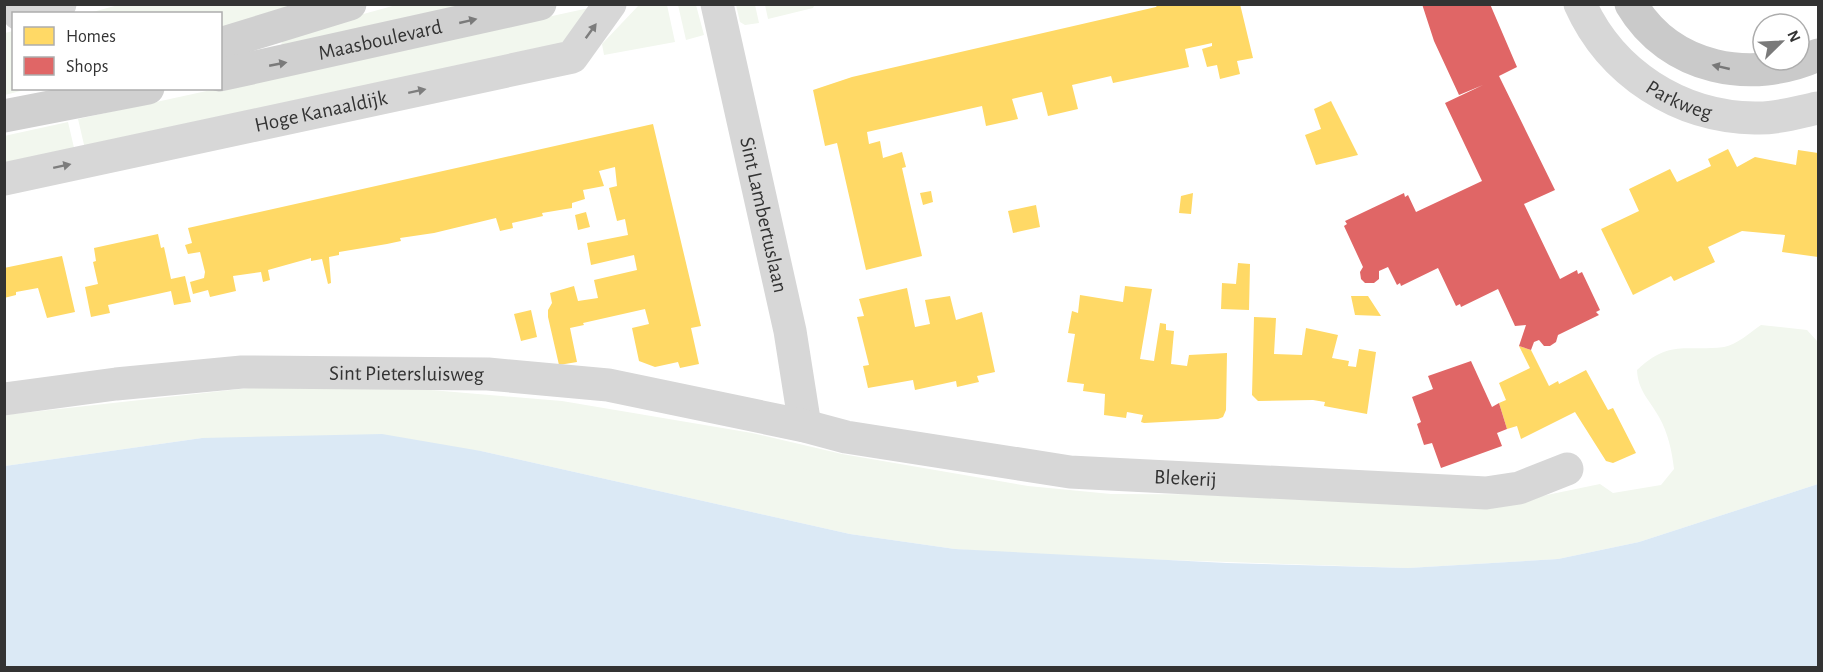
<svg xmlns="http://www.w3.org/2000/svg" width="1823" height="672" viewBox="0 0 1823 672" font-family="'Alegreya Sans',sans-serif">
<style>
.green{fill:#f2f7ee}
.water{fill:#dbe9f5}
.homes{fill:#ffd966}
.shops{fill:#e06666}
.lines{fill:none;stroke-linecap:round;stroke-linejoin:round}
.street{stroke:#d7d7d7;stroke-width:33}
.secondary{stroke:#d0d0d0;stroke-width:33}
.primary{stroke:#cacaca;stroke-width:33}
.oneway{fill:#7a7a7a}
.oneway2{fill:#7d7d7d}
.oneway3{fill:#777}
.labels{text-anchor:middle;dominant-baseline:central;stroke-width:6;stroke-linejoin:round;paint-order:stroke}
.street-label{font-size:21px;fill:#333;stroke:#fff}
</style>
<rect width="100%" height="100%" fill="#fff"/>
<path class="green" d="M122,4l190,1 -91,27 -1,-18h-135z
M815,4l-2,4 -45,11 -3,-14z
M396,5h104l-219,40 3,-9z
M639,5h28l8,37 -71,13 -2,-11z
M678,5h18l8,30 -18,5z
M736,5h19l4,18 -14,2 -5,-3z
M589,8l-29,38 -475,103 -7,-30z
M13,31l1,57 14,1 -23,6v-62z
M68,122l7,30 -70,16 -1,-32z
M1761,325l46,5 11,12v142l-179,58 -81,17 -150,9 -359,-12 -94,-7 -105,-15 -369,-83 -279,-13 -197,28 -1,-51 255,-28 160,2 143,12 190,32 90,21 186,32 83,8 431,2 58,-12 13,9 48,-8 13,-16c-2,-18 -6,-36 -15,-52 -10,-18 -21,-26 -22,-47 33,-31 49,-18 87,-23 12,-2 27,-15 37,-22z"/>
<path class="water" d="M382,434l99,17 369,83 105,15 272,14 181,5 150,-9 81,-17 179,-58v183h-1813v-201l197,-28z"/>
<path class="homes" d="M1158,4h82l13,54 -16,3 3,13 -20,5 -3,-14 -10,2 -5,-18 10,-3v-3l-27,6 4,18 -76,16 -2,-7 -39,9 6,24 -30,7 -6,-24 -30,7 6,20 -32,7 -4,-20 -115,26 2,12 11,-3 3,17 19,-6 4,15 -4,1 20,88 -56,14 -29,-127 -12,3 -12,-56 39,-13 304,-70z
M1331,101l27,54 -42,10 -11,-30 16,-6 -7,-20z
M653,124l48,202 -10,2 8,36 -19,4 -2,-6 -23,5 -16,-6 -7,-33 17,-4 -4,-15 -62,14 1,2 -14,3 7,34 -18,3 -11,-48v-7l4,-7 -2,-10 24,-7 4,15 20,-3 -4,-18 43,-10 -3,-15 -43,10 -4,-22 41,-8 -3,-16 -8,2 -8,-33 8,-2 -2,-19 -16,4 5,15 -21,4 2,9 -13,4v5l-30,5 1,3 -31,7 1,5 -13,3 -4,-13 -62,15 -34,5 1,3 -14,3 -48,8v3l-10,2 2,26 -3,1 -6,-25 -11,2v-3l-43,12 2,10 -7,2 -2,-10 -28,4 3,15 -26,6 -2,-7 -15,4 -3,-12 14,-4 1,-6 -5,-20 -12,2 -3,-9 7,-2 -4,-15z
M1728,149l9,18 18,-10 41,8 2,-15 20,3v104l-36,-5 3,-17 -43,-4 -34,16 7,15 -41,19 -3,-5 -38,19 -32,-66 38,-18 -10,-22 41,-20 7,13 34,-16 -3,-7z
M931,191l2,11 -10,3 -3,-12z
M1193,193l-2,21 -12,-1 2,-17z
M1036,205l4,22 -27,6 -5,-22z
M586,212l4,15 -12,3 -3,-15z
M158,234l3,14 3,-1 7,32 14,-3 6,26 -17,3 -3,-14 -63,14 2,8 -19,4 -6,-30 13,-3 -5,-22 3,-1 -2,-13z
M62,256l13,56 -28,6 -9,-30 -22,4v3l-12,3v-30z
M1238,263l12,1 -1,46 -28,-1 1,-26 14,1z
M1125,286l27,3 -12,70 14,2 6,-38 6,1v6l8,1 -3,33 16,2 2,-11 38,-2 -1,57 -3,7 -5,2 -74,4 -3,-1 2,-7 -16,-3 -1,6 -22,-3 1,-21 -22,-3 1,-7 -17,-2 8,-48 -7,-1 4,-22 6,2 2,-18 43,7z
M907,288l8,39 15,-3 -5,-24 25,-4 6,24 26,-8 13,60 -18,4 2,6 -22,5 -1,-6 -41,9 -2,-10 -45,8 -5,-22 6,-1 -12,-48 7,-1 -5,-17z
M1351,296h17l13,20 -26,-1z
M531,310l6,27 -16,4 -7,-27z
M1254,317l22,1 -2,36 28,1 4,-27 32,7 -6,23 17,3 -1,5 8,1 3,-18 17,3 -9,62 -43,-8 1,-4 -12,-2 -55,1 -6,-6z
M1519,346l12,4 18,36 9,-5 1,3 27,-14 22,40 5,-2 23,45 -23,10 -7,-2 -31,-49 -54,27 -4,-13 -10,3 -8,-26 7,-3 -7,-17 31,-15z"/>
<path class="shops" d="M1422,4h68l27,63 -18,9 56,114 -31,14 36,75 17,-9 1,4 4,-2 18,38 -4,2 3,3 -41,20 -2,7 -6,4h-6l-5,-6 -5,2 -3,8 -12,-4 7,-21 -11,1 -17,-37 -37,18 -1,-3 -4,2 -18,-38 -37,18 -1,-3 -3,2 -9,-18 -9,4v8l-5,4h-9l-4,-4 -1,-7 3,-5 -19,-41 3,-2 -2,-3 59,-28 1,4 3,-2 8,17 66,-31 -37,-78 38,-18 -24,10 -25,-54z
M1471,361l21,46 7,-4 8,26 -10,4 5,13 -61,22 -9,-25 -8,2 -7,-21 4,-2 -9,-25 21,-8 -5,-13z"/>
<g class="lines">
<g class="street">
<path id="s1" d="M717,4l73,327 15,95"/>
<path id="s2" d="M1580,4c31,69 99,113 175,114 22,1 43,-6 63,-10"/>
<path d="M19,14l41,-10"/>
<path id="s3" d="M4,179l568,-122 38,-53"/>
<path id="s4" d="M4,399l112,-15 126,-12 246,2 120,11 197,41 41,11 224,35 416,21 33,-5 48,-19"/>
</g>
<g class="secondary">
<path d="M220,44l130,-40"/>
<path id="s5" d="M220,75l320,-71"/>
<path d="M4,116l144,-28"/>
</g>
<path class="primary" d="M1631,4c39,66 121,81 187,51"/>
</g>
<defs><path id="oneway-solid" d="M-6-.8H1V-3.2L6.5 0L1 3.2V.8H-6Z" transform="scale(1.5)"/></defs>
<g class="oneway">
<use href="#oneway-solid" transform="translate(468 21) rotate(-13)"/>
<use href="#oneway-solid" transform="translate(278 64) rotate(-11)"/>
</g>
<g class="oneway2">
<use href="#oneway-solid" transform="translate(591 31) rotate(-54)"/>
<use href="#oneway-solid" transform="translate(417 91) rotate(-12)"/>
<use href="#oneway-solid" transform="translate(62 166) rotate(-12)"/>
</g>
<use class="oneway3" href="#oneway-solid" transform="translate(1721 67) rotate(-167)"/>
<g class="labels">
<g class="street-label">
<text stroke="none"><textPath href="#s5" startOffset="164">Maasboulevard</textPath></text>
<text stroke="none"><textPath href="#s2" startOffset="142">Parkweg</textPath></text>
<text stroke="none"><textPath href="#s3" startOffset="324">Hoge Kanaaldijk</textPath></text>
<text stroke="none"><textPath href="#s1" startOffset="216">Sint Lambertuslaan</textPath></text>
<text stroke="none"><textPath href="#s4" startOffset="404">Sint Pietersluisweg</textPath></text>
<text stroke="none"><textPath href="#s4" startOffset="1192">Blekerij</textPath></text>
</g>
</g>
<rect width="1823" height="672" fill="none" stroke="#333333" stroke-width="12"/>
<rect x="12" y="12" width="210" height="78" fill="#ffffff" stroke="#adadad" stroke-width="1.5"/>
<rect x="24" y="27" width="30" height="18" fill="#ffd966" stroke="#adadad" stroke-width="1.5"/>
<text x="66" y="42" font-size="18" fill="#333333">Homes</text>
<rect x="24" y="57" width="30" height="18" fill="#e06666" stroke="#adadad" stroke-width="1.5"/>
<text x="66" y="72" font-size="18" fill="#333333">Shops</text>
<g transform="translate(1781 42) rotate(66)"><circle r="28" fill="#ffffff" stroke="#adadad" stroke-width="1.5"/>
<path d="M0-4.5L10 22L0 15L-10 22Z" fill="#7a7a7a"/>
<text y="-9" font-size="16" font-weight="bold" text-anchor="middle" fill="#333333">N</text>
</g>
</svg>
